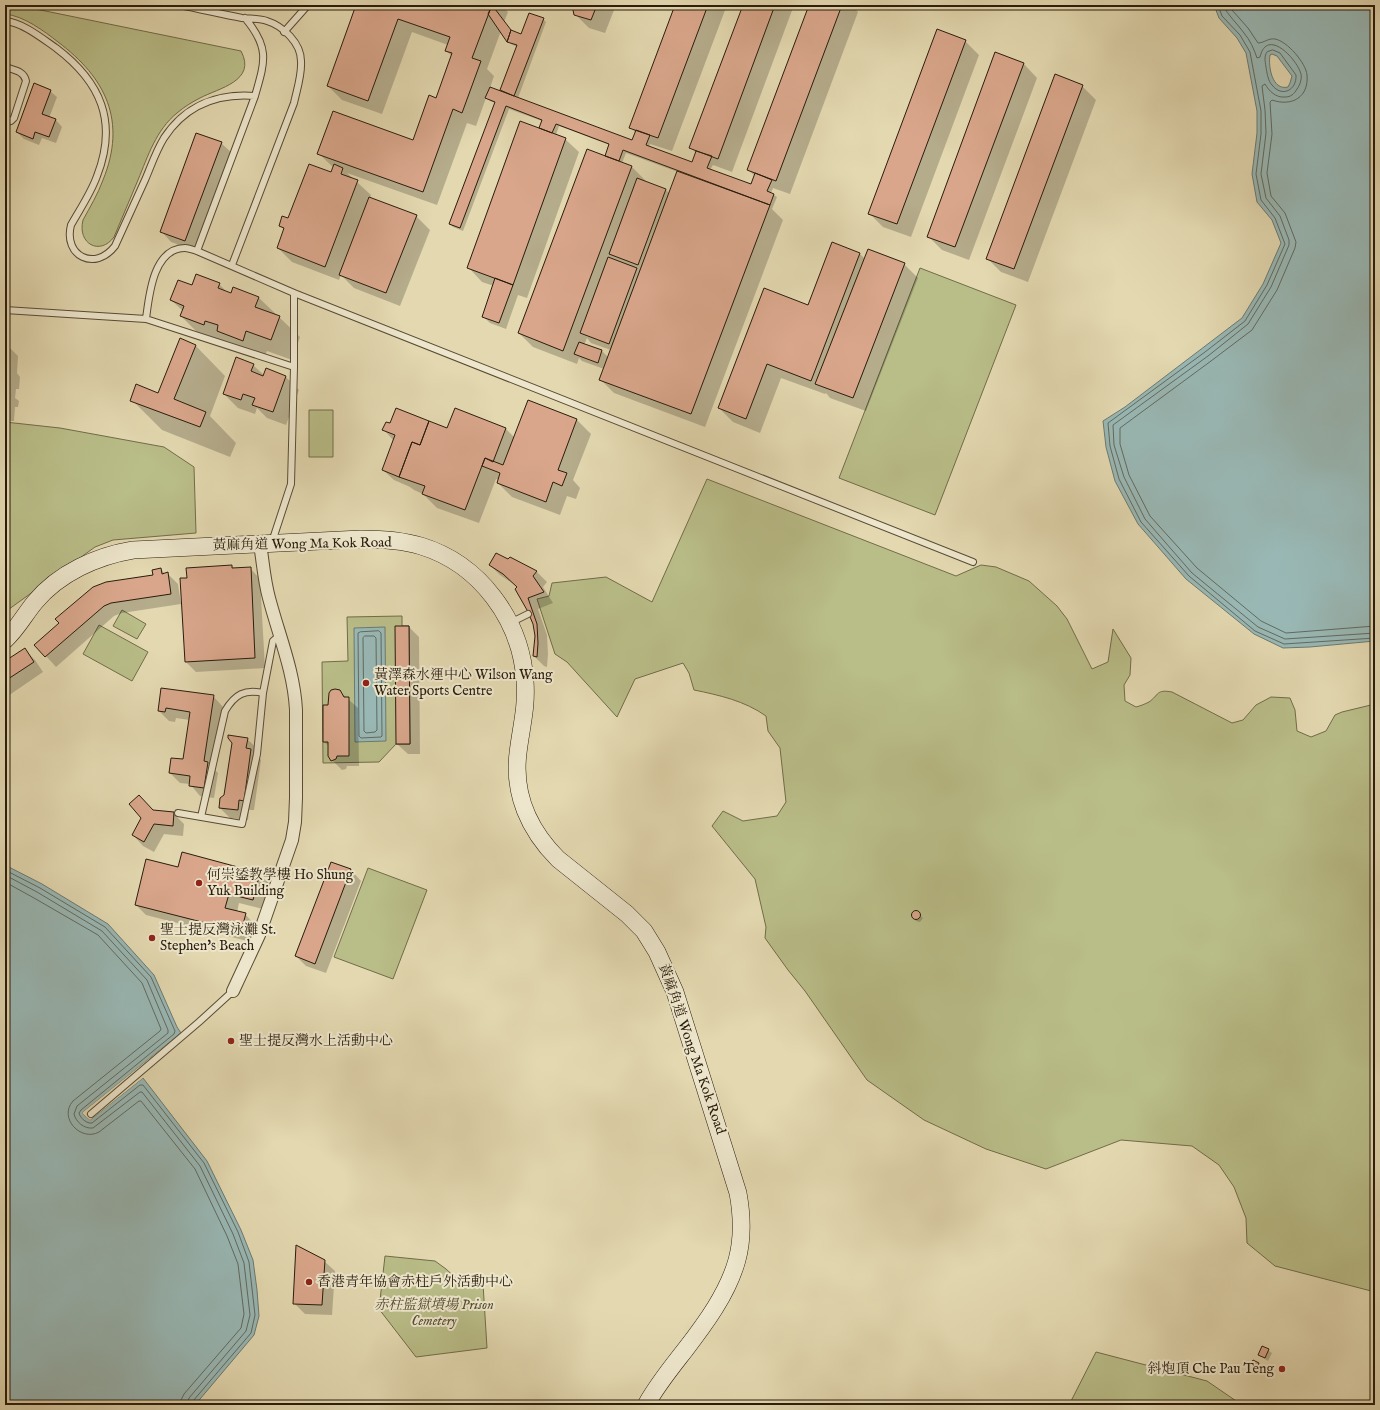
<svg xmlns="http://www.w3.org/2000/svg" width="1380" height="1410" viewBox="0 0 1380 1410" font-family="'IM FELL English','Noto Serif TC',serif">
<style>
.green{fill:#b9bd88;stroke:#716c4a}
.water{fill:#99b8b5;stroke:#6c7a71;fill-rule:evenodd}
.pier{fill:#e3d8b0}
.shadow{fill:#0003;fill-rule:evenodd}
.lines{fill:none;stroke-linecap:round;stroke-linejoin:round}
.shore{stroke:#616a60;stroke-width:1}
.building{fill:#d9a68b;stroke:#291c0c}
.lane-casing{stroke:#584b35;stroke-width:8}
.street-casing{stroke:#584b35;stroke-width:14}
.secondary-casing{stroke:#291c0c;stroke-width:18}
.lane{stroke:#ede6cc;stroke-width:6}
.street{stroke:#ede6cc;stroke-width:12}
.secondary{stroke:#ede6cc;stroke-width:17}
.poi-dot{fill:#8f2418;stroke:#ede6cc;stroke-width:1.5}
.labels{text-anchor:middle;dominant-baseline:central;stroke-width:4;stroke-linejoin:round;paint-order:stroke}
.street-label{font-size:14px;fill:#291c0c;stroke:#ede6cc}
.poi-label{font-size:14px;fill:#291c0c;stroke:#ede6cc;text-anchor:start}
.park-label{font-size:14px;font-style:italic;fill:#544c31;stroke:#ede6cc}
</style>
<rect width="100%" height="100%" fill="#e3d8b0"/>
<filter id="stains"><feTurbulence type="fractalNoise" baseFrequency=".005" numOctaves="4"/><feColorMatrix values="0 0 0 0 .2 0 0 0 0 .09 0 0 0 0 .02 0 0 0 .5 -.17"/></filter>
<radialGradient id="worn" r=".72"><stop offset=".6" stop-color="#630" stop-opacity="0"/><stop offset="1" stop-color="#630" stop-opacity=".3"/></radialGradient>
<path class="green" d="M5,5h11l225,46c16,30 -22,37 -41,47 -8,4 -16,9 -23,15 -21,17 -29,43 -39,67 -8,19 -16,38 -24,57 -14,19 -37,7 -31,-17 7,-13 15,-26 20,-40 24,-59 3,-102 -45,-138 -14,-11 -34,-26 -53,-28z
M920,268l96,37 -81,210 -96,-37z
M309,410h24v47h-24z
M5,422l55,6 104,19 30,20 2,66 -83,7 -18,7 -90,65z
M707,479l249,97 25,-11 15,2 33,14 28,25 10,13 25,50 16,-7 5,-33 18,29 -1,17 -6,10 1,16 11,6c4,-1 9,-3 13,-5 10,-7 7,-13 23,-10l60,31 11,-3 13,-15 15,-8 19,1 5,12 2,21 14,6 15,-6 9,-16 7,-3 33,-8v588l-100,-26 -28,-23 -1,-25 -12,-31 -15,-22 -27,-19 -71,-6 -75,29 -60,-20 -62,-29 -57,-40 -62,-89 -17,-21 -23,-32 1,-11 -11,-48 -43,-53 11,-15 20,10 34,-5 9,-14 -6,-54 -12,-17 -2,-15c-21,-15 -47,-21 -72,-26l-5,-17 -6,-10 -48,16 -18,38 -50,-55 -12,-8 -18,-55 12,-3 3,-13 54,-6 46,25z
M122,610l24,14 -9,15 -24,-13z
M402,616v10h7l1,118h-14l-17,18 -56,1 -1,-101 26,-1 -1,-44z
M99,625l49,27 -16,29 -49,-27z
M368,868l59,22 -34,89 -59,-22z
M385,1256l50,5 11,8 11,10 26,5 4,64 -71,9 -37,-48z
M1096,1352l111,29 35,24h-173z"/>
<path class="water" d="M1214,5h161v636l-65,6 -27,1 -29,-14 -68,-55 -48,-55 -23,-43 -9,-34 -3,-26 22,-14 117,-89 21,-34 18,-41 -9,-23 -15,-18 -5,-28 5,-41v-22l-11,-58 -9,-15 -18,-20zM1272,54l5,2 15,20 -2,7 -2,4c-16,4 -20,-21 -18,-32z
M385,627l1,114 -31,1 -1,-114z
M5,865l37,19 66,40 46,51 23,52 4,6 -99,80 8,7 53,-42 64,83 34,69 12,30 4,30 2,26 -5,19 -59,70h-190z"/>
<path class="pier" d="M181,1033l1,2 -97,78 5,4 51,-40h3l-54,43 -8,-7z"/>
<path class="shadow" d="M357,5h144l7,7 -4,10 8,10 9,3 22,-16 3,3 -28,76 115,43 3,-8 -6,-6 46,-122h51l-55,146 -22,-7 -1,3 43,16 4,-10 -6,-6 54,-142h50l-62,167 -19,-7 -3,5 41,15 4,-9 -7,-6 62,-165h42l6,7 -68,182 -17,-6 -2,5 6,4 -5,12 11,11 -78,207 -91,-34 -14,-14 4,-10 -22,-8 -3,-3 -2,6 -44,-17 -14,-14 87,-176 4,-12 -51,-19 -3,9 9,4 14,13 -52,146 -9,-3 -12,34 -16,-6 -7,-7 11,-30 -12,-4 -13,-14 74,-137 -1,-10 -33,-12 -46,122 -10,-4 -3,-3 45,-121 -5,-2 -4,-3 -10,28 -9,-3 -30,82 -90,-32 24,22 -1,3 46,18 14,14 -30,76 -46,-18 -13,-13 -2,5 -47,-18 -14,-14 7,-18 -5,-4 8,-6 43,-47 3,-5 -16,-15 95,-12 23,-42 16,-43 -6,-5 2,-6 -36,-13 -30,82 -40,-14 -14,-14zM501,31l10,13 6,3 -17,45 -10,-4 4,-12 -7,-7zM626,153l52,19 -8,22 -4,-4 -21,-7 1,-2 -14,-14 -10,-4zM587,338l4,5 20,7 -2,8 -7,-7 -18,-6z
M573,5h43l-11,28 -16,-5 -14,-14z
M965,41l14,14 -68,182 -28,-10 -14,-14z
M1024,64l13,14 -68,182 -27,-10 -14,-14z
M1082,86l14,14 -68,182 -27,-10 -14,-14z
M50,91l7,6 -8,21 7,2 6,7 -6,16 -14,-5 -3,7 -15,-6 -7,-7z
M221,143l11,10 -36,98 -25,-9 -10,-11z
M833,244l27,10 5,5 39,5 14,14 -52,133 -36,-13 -4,-5 -1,1 -44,-16 -21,55 -27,-11 -14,-14 90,-102z
M219,284l9,9 31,5 41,39 -8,23 -25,-9 -4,10 -25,-10 -9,-9 -3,-1 -2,4 -22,-8 -21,-21 2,-5 -12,-11 21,-14z
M5,343l13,13 -1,17 3,4 -1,12h-3l-1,9 4,3 -1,6h-3l-1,14h-9z
M195,345l30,31 -15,40 26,27 -6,14 -68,-27 -30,-30 27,-6z
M253,365l11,10 21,1 14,14 -13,35 -19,-7 -10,-10 -2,6 -17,-6 -14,-14z
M529,402l48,18 14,14 -18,46 7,8 -4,11 -9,-3 -7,19 -48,-18 -14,-14 1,-3 -3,-1 -17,44 -42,-15 -14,-14 -9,-4 -4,-3 -16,-7 -11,-10 11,-29 -10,-11 64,-1 7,-20 51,20 9,9z
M510,558l27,14 10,10 -4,5 10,16 -15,6 9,26 1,19 -1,13 -3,-1 -10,-10 2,-20 -2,-12 -16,-37 -18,-12 -10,-10 18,-5z
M231,566l4,3 15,-1 10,11 5,89 -69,4 -10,-10z
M161,569l4,5h3l10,10 3,20 -59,9 -8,3 -58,51 -10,-11 14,-33 94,-47z
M409,627l10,10 1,117h-12l-11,-10z
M25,650l10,10 8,12 -38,26v-35z
M162,689l51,7 10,11 -9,62 4,4 -4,25 -14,-2 -10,-12 -10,-1 -10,-10 14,-12 6,-41 -14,-2 -1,4 -6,-1 -10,-10z
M339,691l19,17 1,58h-12l-1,3 -4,1 -10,-10 -3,-14 -5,-4 5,-36z
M247,739l11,10 -1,7 4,4 -7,50h-5l-1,10 -18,-2 -10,-10z
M154,811l19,2 11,11 -1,12 -19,-2 -10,18 -11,-6 -10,-11z
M331,863l20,7 10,11 -35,92 -20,-7 -10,-10z
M179,868l80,5 11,11 -7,25 -24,-6 -2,9 8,2 10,11 -4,17 -105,-27 -10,-10z
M916,912l7,6 -3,4 -4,-1 -4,-6 1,-2z
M324,1261l11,10 -3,44 -27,-1 -11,-11z
M1263,1347l9,6 -4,8 -9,-6z
M1253,1361l9,6 -4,8 -9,-6z"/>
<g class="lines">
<path class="shore" d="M1218,5l4,11 18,19 10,17 11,59v23l-5,40 5,26 14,18 10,26 -18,41 -22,36 -40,31 -97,71 2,23 9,33 22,43 48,54 66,55 29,13 91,-6
M1223,5c5,11 14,18 21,28 6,7 10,16 13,25l3,-1c7,-30 37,2 41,17 1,5 -1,11 -4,15 -3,5 -6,8 -12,8 -9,1 -16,-6 -20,-13l-3,2 3,24 1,23 -5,41 5,24 14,18 9,24v5l-18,42 -23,37 -40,32 -95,69 1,20 10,32 21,42 47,54 66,54 27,12 90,-6
M1230,5l2,5 16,18 10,15c6,0 10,-5 17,-4 12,2 31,24 32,36 2,22 -15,32 -35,25l-2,2 2,32 -5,39 4,23 14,17 11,29 -1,6 -18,42 -25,40 -41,31 -91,67v16l9,31 21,41 47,52 64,53 25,12 89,-7
M1273,50l7,3 16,22c1,15 -14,23 -24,10 -4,-4 -5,-12 -6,-18 -1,-6 -2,-11 1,-15z
M379,631l2,2 1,103 -1,1 -20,1 -2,-2 -1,-103 2,-1z
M365,636h9l2,2 1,92 -2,2 -9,1 -2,-2 -1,-93z
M5,870l35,18 65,39 46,50 24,54 -1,3 -93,76 -2,3c1,5 8,11 13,10l48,-38h3l61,78 34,69 11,30 6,53 -4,18 -58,68 -1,4
M5,875l32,17 65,39 45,49 21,50v3l-91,73 -3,8c2,8 10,15 19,14l47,-36h2l58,74 33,68 11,29 6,52 -4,16 -57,67 -2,7
M5,882l29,16 64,37 44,48 19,46 -1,2 -87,70c-15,17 8,41 26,31l40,-31h2l54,68 32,67 11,28 6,50 -3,14 -57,66 -3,6v5"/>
</g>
<path class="building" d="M356,5h136l-20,53 9,3 -19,52 -9,-4 -30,83 -106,-38 16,-43 80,29 16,-45 7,3 16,-45 -7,-2 5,-14 -52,-18 -30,82 -41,-15z
M492,5l19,25 -4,12 -19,-28z
M572,5h25l-6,15 -17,-5z
M675,5h33l-50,133 -29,-10z
M743,5h32l-57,154 -29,-11z
M809,5h33l-66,176 -29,-11z
M529,13l15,5 -30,78 -14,-6 17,-45 -10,-3 4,-12 10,4z
M937,29l29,11 -69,184 -29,-10z
M995,52l29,11 -69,184 -28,-10z
M1055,74l28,11 -69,184 -28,-10z
M34,83l17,7 -9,24 14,5 -7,18 -14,-5 -2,7 -17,-7z
M490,87l142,53 4,-10 14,5 -4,10 46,17 4,-11 16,5 -5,12 44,16 4,-11 17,7 -5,11 7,3 -4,11 -147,-55 -4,11 -14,-5 4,-12 -53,-20 -4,9 -13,-5 3,-8 -36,-14 -46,122 -11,-4 46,-122 -10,-4z
M520,121l46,17 -53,147 -46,-17z
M196,133l26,9 -37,99 -25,-9z
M587,149l45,17 -69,185 -45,-18z
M309,164l22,8 3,-8 9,4 -2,6 17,6 -33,87 -48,-19 7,-20 -5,-2 3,-10 6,2z
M677,171l93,34 -79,209 -92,-34z
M637,178l29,11 -28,76 -29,-11z
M369,197l48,18 -31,78 -47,-18z
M832,242l28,11 -49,128 -44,-17 -21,55 -28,-11 46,-120 44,17z
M868,249l37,14 -52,135 -38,-14z
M608,257l29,11 -28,76 -29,-11z
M196,274l24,9 -2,5 13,5 2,-6 26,10 -4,10 25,9 -9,24 -25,-9 -3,10 -26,-10 1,-6 -13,-4 -1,4 -24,-9 4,-10 -14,-6 8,-20 14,5z
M495,278l18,7 -14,38 -17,-6z
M180,338l16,7 -22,54 32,13 -6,15 -70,-26 6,-17 22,9z
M579,342l23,8 -4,13 -24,-9z
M236,357l18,7 -3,7 12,5 3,-8 20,8 -13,36 -21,-7 3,-7 -12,-4 -2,6 -18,-6z
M528,400l49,19 -19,51 9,3 -5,13 -9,-4 -7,20 -49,-19 3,-10 -18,-7 3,-8 18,7z
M396,408l33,13 -9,24 -8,-3 -13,35 -17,-7 13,-35 -13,-5 4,-8 4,1z
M455,408l51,20 -13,34 -8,-4 -20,52 -43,-16 3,-8 -26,-9 13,-35 8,3 9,-24 18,7z
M496,553l12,6 2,-2 27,14 -4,5 11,16 -16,6 9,26 1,19 -1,14 -4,-1 2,-20 -2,-12 -6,-14 -12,-21 2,-2 -14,-13 -14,-9z
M232,565v3l19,-1 4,91 -70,4 -5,-84h7l-1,-10z
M161,568l1,6 6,-2 3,22 -60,9 -7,3 -59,51 -11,-12 25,-22 -4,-4 38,-32 13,-5 47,-7 -1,-5z
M395,626h14l1,118h-14z
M25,648l9,14 -29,19v-20z
M161,688l53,7 -10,66 4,1 -4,26 -15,-2 1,-10 -21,-3 2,-15 12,1 7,-47 -24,-4 -1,4 -7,-1z
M335,689l5,1 4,7h5v59h-12l-1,3 -5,2 -3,-5v-14h-5v-37h5l1,-12 2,-3z
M228,735l20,3 -2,10 5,1 -7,52 -5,-1 -1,10 -19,-2 1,-10 4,-3 8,-52 -4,-5z
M139,795l14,15 21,2 -1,14 -19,-2 -10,18 -12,-7 9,-17 -12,-14z
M182,852l78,21 -7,27 -24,-6 -4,14 21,5 -5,19 -106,-27 11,-46 32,8z
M331,862l20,7 -36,95 -20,-8z
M911.5 915a4.5 4.5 0 1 1 9 0a4.5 4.5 0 1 1-9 0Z
M296,1245l29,15 -3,45 -29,-1z
M1262,1346l7,3 -4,9 -7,-3z
M1253,1360l6,3 -4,9 -7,-3z"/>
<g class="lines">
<g class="lane-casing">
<path id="lane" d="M179,5c21,4 42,9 63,13 9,1 17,0 25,3 16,5 34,22 34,40 1,14 -4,28 -7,42l-62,162
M5,21c17,1 38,18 51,27 45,34 62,74 41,128 -6,17 -17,33 -26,49 -8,31 24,47 44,21 10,-22 20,-44 30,-66 6,-14 11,-29 19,-42 21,-32 53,-45 91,-42
M284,32l24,-27
M5,67c9,3 19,4 21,14l-12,37 -3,3 -6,1
M197,251l58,-155c10,-35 15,-48 -10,-78
M5,310l141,9 148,48
M146,319c3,-23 7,-71 39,-71 4,0 8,2 12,3l97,42 679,269
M272,542l19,-58 3,-117v-74
M510,623l18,-9
M178,813l64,11 15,-70 6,-61
M201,817l24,-106c10,-17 20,-22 38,-18l10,-52 7,-6
M91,1114l108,-92 34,-31"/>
</g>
<g class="street-casing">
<path id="street" d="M233,991l26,-56 33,-95 3,-18 1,-24v-88c-2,-39 -17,-74 -27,-112 -5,-18 -6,-36 -9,-54"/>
</g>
<g class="secondary-casing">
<path id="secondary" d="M5,640c12,-11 20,-26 30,-38 24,-29 62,-46 98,-52l228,-11c20,0 40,1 60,7 59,18 100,74 104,135 2,27 -4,46 -7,72 -5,41 11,77 40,106l69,55 17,17 13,21 18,40 63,201c4,22 5,45 -1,67 -9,33 -32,64 -52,90 -14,18 -28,35 -39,55"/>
</g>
<use href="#lane" class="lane"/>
<use href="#street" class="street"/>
<use href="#secondary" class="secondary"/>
</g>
<g class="poi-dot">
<circle cx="366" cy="683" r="4"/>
<circle cx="199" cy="883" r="4"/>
<circle cx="152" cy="938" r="4"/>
<circle cx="231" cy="1041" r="4"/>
<circle cx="309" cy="1282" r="4"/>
<circle cx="1282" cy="1369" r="4"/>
</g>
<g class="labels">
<g class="street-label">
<text transform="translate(302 544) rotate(-1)">黃麻角道 Wong Ma Kok Road</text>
<text transform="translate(692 1049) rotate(71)">黃麻角道 Wong Ma Kok Road</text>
</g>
<g class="poi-label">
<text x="374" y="675">黃澤森水運中心 Wilson Wang<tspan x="374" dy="16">Water Sports Centre</tspan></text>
<text x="207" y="875">何崇鋈教學樓 Ho Shung<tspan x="207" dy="16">Yuk Building</tspan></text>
<text x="160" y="930">聖士提反灣泳灘 St.<tspan x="160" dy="16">Stephen's Beach</tspan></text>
<text x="239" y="1041">聖士提反灣水上活動中心</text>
<text x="317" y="1282">香港青年協會赤柱戶外活動中心</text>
<text x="1274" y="1369" text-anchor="end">斜炮頂 Che Pau Teng</text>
</g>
<g class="park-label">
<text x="434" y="1305">赤柱監獄墳場 Prison<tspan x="434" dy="16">Cemetery</tspan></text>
</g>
</g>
<rect width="1380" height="1410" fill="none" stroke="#e3d8b0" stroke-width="20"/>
<rect x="6" y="6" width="1368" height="1398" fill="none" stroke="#291c0c" stroke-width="2"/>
<rect x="10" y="10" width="1360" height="1390" fill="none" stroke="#291c0c"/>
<rect width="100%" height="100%" filter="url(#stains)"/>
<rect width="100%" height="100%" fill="url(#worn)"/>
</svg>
